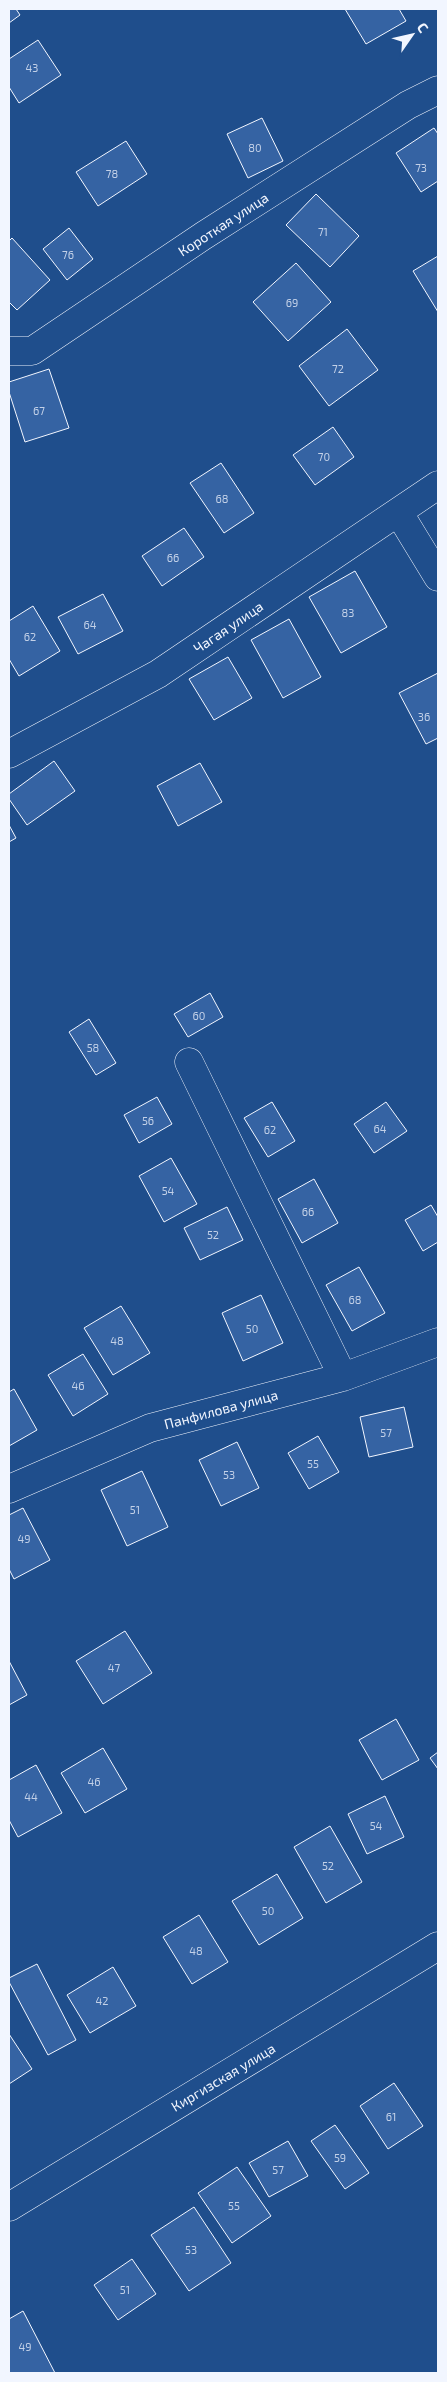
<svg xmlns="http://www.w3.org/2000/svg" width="447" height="2382" viewBox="0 0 447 2382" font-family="'Exo 2',sans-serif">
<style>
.building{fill:#3563a3;stroke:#f2f6ff}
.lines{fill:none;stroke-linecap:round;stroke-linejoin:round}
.minor-casing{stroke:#f2f6ff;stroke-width:29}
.secondary-casing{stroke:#f2f6ff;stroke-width:29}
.minor{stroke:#1f4e8c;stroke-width:28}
.secondary{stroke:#1f4e8c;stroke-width:28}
.labels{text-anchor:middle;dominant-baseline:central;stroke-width:4;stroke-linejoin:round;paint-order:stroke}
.number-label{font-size:11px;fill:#c3d1e8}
.street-label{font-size:14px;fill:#f2f6ff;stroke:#1f4e8c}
</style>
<rect width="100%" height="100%" fill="#1f4e8c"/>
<path class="building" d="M9,9h7l4,6 -11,8z
M345,9h54l7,12 -40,23z
M38,40l23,35 -42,28 -10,-16v-28z
M262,118l21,43 -35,17 -21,-44z
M434,128l4,6v47l-17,11 -25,-39z
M126,141l21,33 -49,32 -22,-34z
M316,194l43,42 -29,31 -44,-42z
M69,228l24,31 -26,21 -24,-31z
M12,238l38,42 -33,30 -8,-8v-61z
M438,256v56l-25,-41z
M296,263l35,39 -43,39 -35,-39z
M347,329l31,41 -49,36 -30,-40z
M49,369l20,59 -44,14 -16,-50v-10z
M333,427l21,30 -39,28 -22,-30z
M221,463l33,50 -30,20 -34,-50z
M184,528l20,29 -42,29 -20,-30z
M355,571l32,56 -46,26 -32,-56z
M103,594l20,37 -45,23 -20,-37z
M33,606l27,45 -41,25 -10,-17v-38z
M289,619l32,58 -38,21 -32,-58z
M228,657l24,41 -38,22 -25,-41z
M438,673v65l-12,6 -27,-51z
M54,761l21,30 -48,34 -18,-26v-5z
M200,763l22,39 -44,24 -21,-40z
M9,825l7,13 -7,4z
M210,993l13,24 -35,20 -14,-23z
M89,1019l27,44 -20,12 -27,-43z
M157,1097l15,27 -33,19 -15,-28z
M272,1102l23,39 -27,16 -24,-39z
M386,1102l21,29 -33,22 -20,-29z
M171,1158l26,46 -33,18 -25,-46z
M314,1179l24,44 -36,20 -24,-44z
M431,1205l7,12v25l-15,9 -18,-31z
M227,1207l16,33 -43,20 -16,-32z
M359,1267l26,46 -33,18 -26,-46z
M261,1295l22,48 -40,18 -21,-48z
M121,1306l29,47 -37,22 -29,-47z
M83,1354l25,40 -35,22 -25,-41z
M14,1389l23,41 -28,16v-54z
M404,1407l9,40 -44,10 -9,-40z
M318,1436l21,36 -30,17 -21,-36z
M237,1442l22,46 -38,18 -22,-46z
M142,1471l26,56 -41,19 -26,-56z
M23,1508l27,52 -36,19 -5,-10v-54z
M125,1631l27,42 -49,31 -27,-43z
M9,1661l18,34 -18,10z
M396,1719l23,41 -37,20 -23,-40z
M103,1748l24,41 -42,24 -24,-40z
M438,1752v17l-8,-11z
M36,1765l26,48 -44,24 -9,-17v-40z
M385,1796l19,41 -37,17 -19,-40z
M330,1826l32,56 -36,21 -32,-56z
M277,1874l26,44 -44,27 -27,-44z
M199,1915l29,47 -36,22 -29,-47z
M37,1964l39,76 -28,15 -39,-73v-4z
M113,1967l23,39 -46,27 -23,-38z
M9,2034l23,35 -23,15z
M394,2083l29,43 -35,23 -28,-43z
M335,2125l34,48 -24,16 -34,-48z
M288,2141l20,35 -39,21 -20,-34z
M237,2167l34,49 -39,27 -34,-50z
M194,2207l37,56 -42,28 -38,-56z
M132,2259l24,35 -38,26 -24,-35z
M23,2311l32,62h-46v-54z"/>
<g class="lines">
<g class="minor-casing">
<path id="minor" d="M9,351h23l171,-115 205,-131 30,-15
M399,513l39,64
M9,754l149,-80 280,-189
M189,1062l154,315
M9,1489l141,-61 193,-51 95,-35"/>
</g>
<g class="secondary-casing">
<path id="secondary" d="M9,2207l429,-261"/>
</g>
<use href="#minor" class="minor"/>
<use href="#secondary" class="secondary"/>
</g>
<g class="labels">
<g class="number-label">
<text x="32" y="67">43</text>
<text x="255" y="147">80</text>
<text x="421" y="167">73</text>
<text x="112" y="173">78</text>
<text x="323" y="231">71</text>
<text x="68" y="254">76</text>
<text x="292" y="302">69</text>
<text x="338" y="368">72</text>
<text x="39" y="410">67</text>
<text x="324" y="456">70</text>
<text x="222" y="498">68</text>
<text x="173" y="557">66</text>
<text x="348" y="612">83</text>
<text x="90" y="624">64</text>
<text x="30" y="636">62</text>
<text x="424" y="716">36</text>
<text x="199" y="1015">60</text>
<text x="93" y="1047">58</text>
<text x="148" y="1120">56</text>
<text x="380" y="1128">64</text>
<text x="270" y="1129">62</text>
<text x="168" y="1190">54</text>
<text x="308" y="1211">66</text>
<text x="213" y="1234">52</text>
<text x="355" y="1299">68</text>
<text x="252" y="1328">50</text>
<text x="117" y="1340">48</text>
<text x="78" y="1385">46</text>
<text x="386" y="1432">57</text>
<text x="313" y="1463">55</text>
<text x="229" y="1474">53</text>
<text x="135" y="1509">51</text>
<text x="24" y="1538">49</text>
<text x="114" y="1667">47</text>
<text x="94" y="1781">46</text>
<text x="31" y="1796">44</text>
<text x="376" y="1825">54</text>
<text x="328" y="1865">52</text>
<text x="268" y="1910">50</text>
<text x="196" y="1950">48</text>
<text x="102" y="2000">42</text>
<text x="391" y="2116">61</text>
<text x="340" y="2157">59</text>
<text x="278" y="2169">57</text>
<text x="234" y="2205">55</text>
<text x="191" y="2249">53</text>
<text x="125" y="2289">51</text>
<text x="25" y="2346">49</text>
</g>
<g class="street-label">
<text transform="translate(223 224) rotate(-33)">Короткая улица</text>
<text transform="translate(228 627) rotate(-34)">Чагая улица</text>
<text transform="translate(221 1409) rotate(-15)">Панфилова улица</text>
<text transform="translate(223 2077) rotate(-31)">Киргизская улица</text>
</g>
</g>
<rect width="447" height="2382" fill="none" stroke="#f2f6ff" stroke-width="20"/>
<g transform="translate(412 35) rotate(56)" stroke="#1f4e8c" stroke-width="4" paint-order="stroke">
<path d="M0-4L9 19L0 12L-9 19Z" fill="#f2f6ff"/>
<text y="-8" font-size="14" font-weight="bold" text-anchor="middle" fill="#f2f6ff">С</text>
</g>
</svg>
